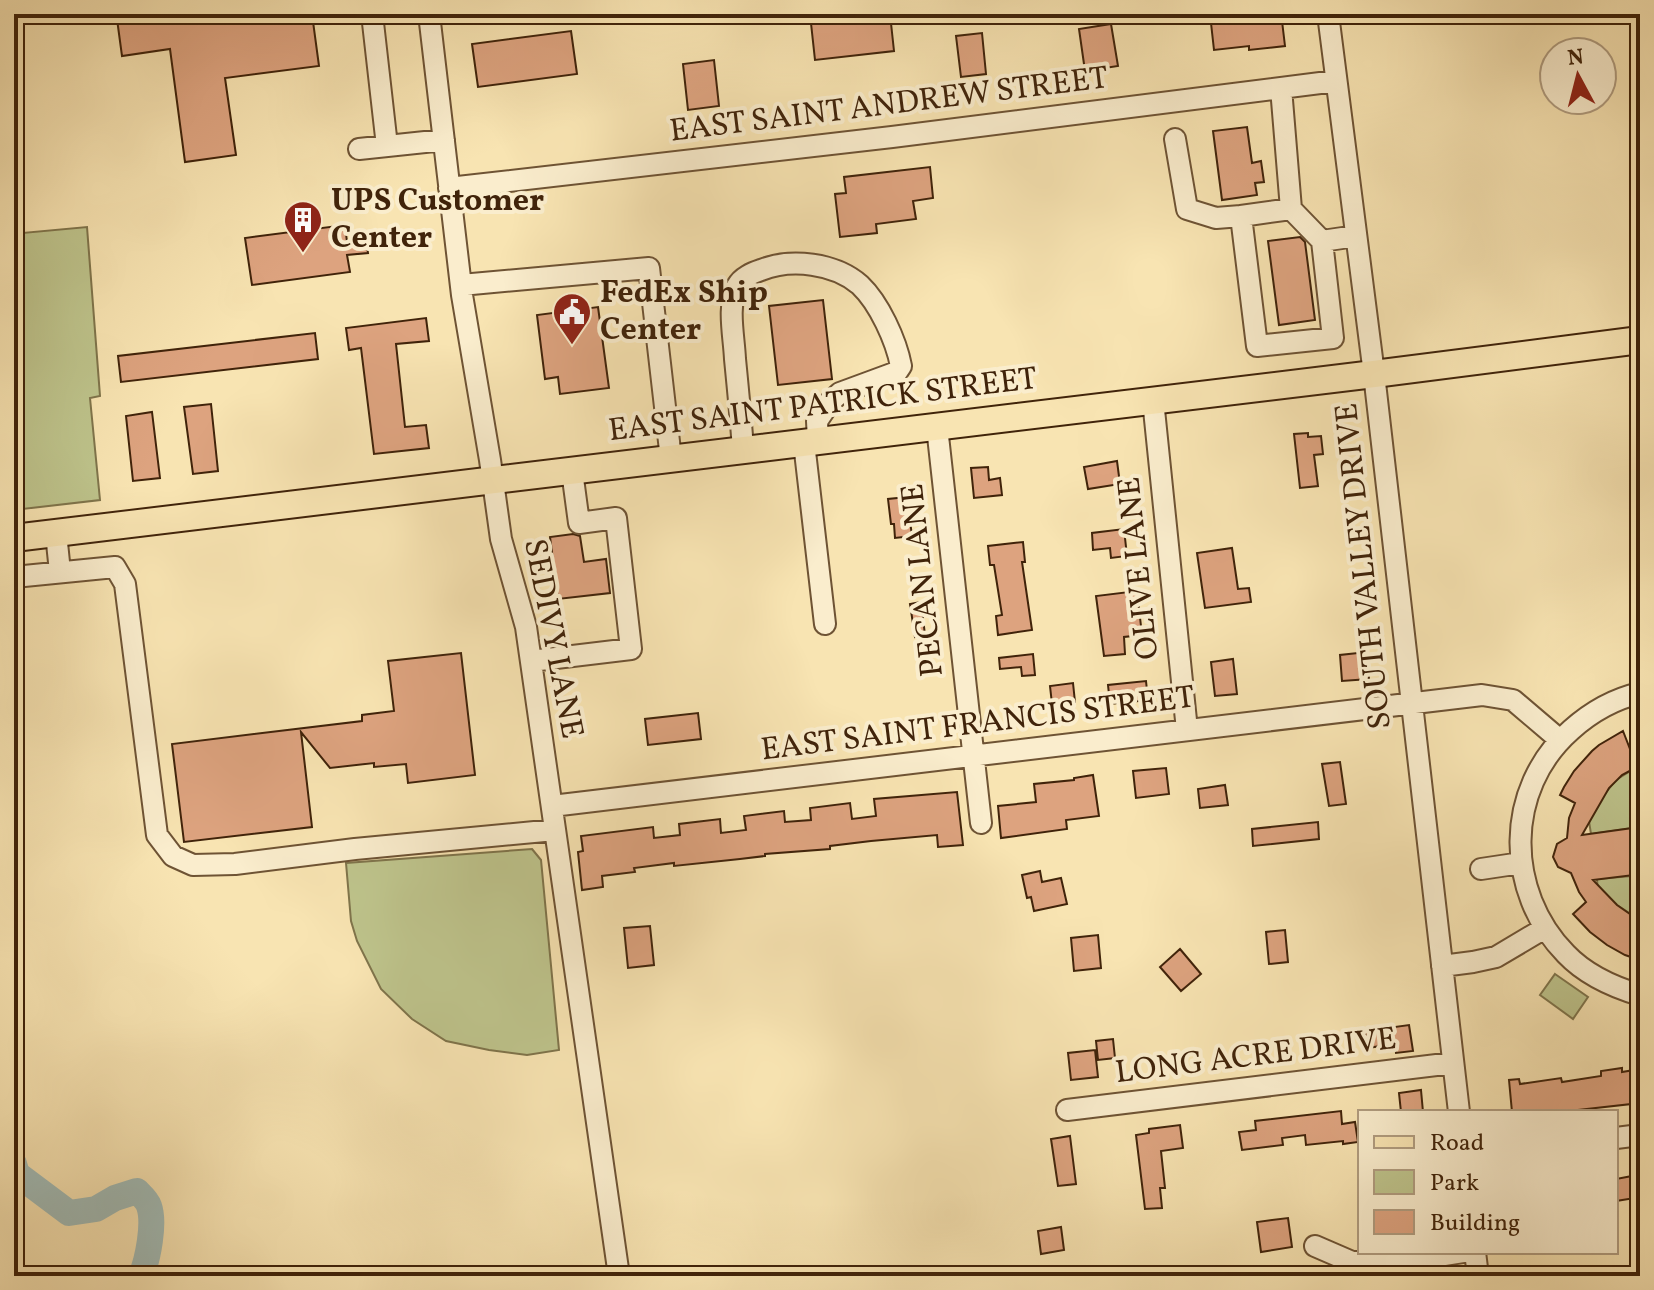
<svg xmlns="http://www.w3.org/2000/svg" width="1654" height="1290" viewBox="0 0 1654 1290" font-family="Vollkorn,serif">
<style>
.green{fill:#bec48c;stroke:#7f744b;stroke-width:2}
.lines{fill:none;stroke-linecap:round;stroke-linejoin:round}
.river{stroke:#a2bcb7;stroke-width:26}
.building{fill:#dda37f;stroke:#40230a;stroke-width:2}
.minor-casing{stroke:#6e5334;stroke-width:24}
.major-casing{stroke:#40230a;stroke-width:30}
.minor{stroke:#faedcd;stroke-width:20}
.major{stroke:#f8e4b2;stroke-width:26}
.labels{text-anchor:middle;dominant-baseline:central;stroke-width:8;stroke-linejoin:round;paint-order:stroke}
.street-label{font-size:32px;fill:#40230a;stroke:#faedcd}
.poi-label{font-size:32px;font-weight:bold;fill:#40230a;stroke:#faedcd;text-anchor:start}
</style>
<rect width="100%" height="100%" fill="#f8e4b2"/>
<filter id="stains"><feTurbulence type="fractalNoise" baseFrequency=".0025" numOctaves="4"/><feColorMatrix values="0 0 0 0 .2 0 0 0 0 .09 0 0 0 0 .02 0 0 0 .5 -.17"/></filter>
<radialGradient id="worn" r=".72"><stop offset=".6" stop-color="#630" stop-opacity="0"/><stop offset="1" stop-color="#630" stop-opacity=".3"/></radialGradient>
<path class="green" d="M14,165l9,68 64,-6 13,169 -10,2 10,102 -86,10z
M1637,767l3,2v58l-49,7 -3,-19 28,-35z
M532,849l9,11 18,190 -32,5 -38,-5 -43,-9 -34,-22 -31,-30 -24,-48 -6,-20 -5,-58z
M1632,876l3,24h5v20l-23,-15 -12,-12 -3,2 -4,-3 -1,-13z
M1555,974l33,23 -15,22 -33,-24z"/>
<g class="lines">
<path class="river" d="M14,1164l3,10 52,39 27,-4 19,-11 22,-7c4,4 10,9 12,15 6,17 -1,53 -8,70"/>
</g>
<path class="building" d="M158,14h101v6l27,-3v-3h26l7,52 -94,12 11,77 -51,7 -15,-113 -48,7 -5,-37z
M810,14h80l4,37 -79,9z
M1210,14h38v2l27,-2v8l7,-1 3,25 -36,4v-4l-35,4z
M1111,24l7,42 -33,5 -6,-42z
M571,31l6,43 -99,13 -6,-43z
M982,33l4,41 -25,3 -5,-41z
M714,60l5,46 -31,4 -5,-46z
M1247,127l5,36 9,-2 3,21 -9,1 2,12 -35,5 -9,-69z
M930,167l3,31 -20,3 3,18 -40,5 1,9 -37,4 -5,-43 11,-1 -2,-16z
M345,225l2,17 19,-2 2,13 -21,2 3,17 -98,13 -7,-47z
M1300,237l5,5 10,78 -36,5 -11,-84z
M823,300l9,79 -54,6 -9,-79z
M598,307l11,81 -49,6 -2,-17 -13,2 -8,-64z
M426,318l3,23 -33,3 9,83 21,-2 3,23 -55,6 -13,-106 -12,2 -3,-22z
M315,333l3,26 -197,23 -3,-26z
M211,404l7,67 -25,3 -9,-67z
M152,412l8,66 -27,3 -7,-65z
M1308,433v4l13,-1 2,18 -9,1 4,31 -18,2 -6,-54z
M1117,461l3,23 -32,5 -4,-22z
M988,467l1,13 11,-2 2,17 -28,3 -3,-30z
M907,497l5,39 -17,2 -1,-14h-3l-3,-25z
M1124,529l3,27 -16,2 -1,-10 -17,2 -1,-17z
M573,534l7,2 4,26 22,-3 4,34 -52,6 -8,-62z
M1023,542l2,20h-3l10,68 -34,5 -2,-19 6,-1 -8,-50h-4l-2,-19z
M1232,548l6,41 11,-1 2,14 -46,6 -8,-55z
M1137,591l5,44 -18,2 1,17 -21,2 -8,-60z
M921,602l4,33 -10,2 -5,-33z
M1367,652l2,27 -27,2 -2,-26z
M461,653l14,122 -67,8 -2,-19 -32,3v-4l-44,5 -29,-36 11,95 -128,15 -12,-98 190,-23v-6l32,-4 -6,-50z
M1033,654l2,21 -13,1 -1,-9 -21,2 -1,-11z
M1233,659l4,35 -22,2 -4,-34z
M1146,681l2,19 -38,4 -2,-19z
M1073,683l2,19 -23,2 -2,-18z
M698,713l3,26 -53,6 -3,-26z
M1623,731l14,36 -15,8 -13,13 -27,47 58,-8v38l-7,1 1,9 -41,5 24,25 23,16v39l-15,-5 -18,-10 -17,-13 -17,-18 13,-12 -7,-10 -8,-19 -13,-6 -5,-10 4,-13 10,-6 2,-20 6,-15 -15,-8 4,-8 10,-16 18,-20 7,-6z
M1340,762l6,42 -17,2 -7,-42z
M1166,768l3,26 -33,4 -3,-27z
M1093,775l6,41 -33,4 1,9 -66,9 -3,-32 38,-4 -2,-18 40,-4v-2z
M1225,785l3,20 -28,3 -2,-19z
M957,792l6,53 -25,2 -1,-12 -66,6 -41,5v3l-65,5v2l-25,3 -66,7v-3l-40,5 1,4 -33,4 1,11 -21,3 -4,-38 5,-1 -2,-15 72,-9 1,11 26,-3 -1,-11 41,-5 1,14 25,-3 -2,-14 40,-5 1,11 26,-2 -1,-12 40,-5 2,16 24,-3 -2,-17z
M1318,822l1,17 -66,7 -1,-17z
M1040,871l2,11 19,-4 6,26 -33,7 -3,-14 -4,1 -5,-23z
M650,926l4,39 -26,3 -4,-40z
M1285,930l3,32 -19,2 -3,-32z
M1098,935l3,33 -27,3 -3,-33z
M1180,949l21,25 -20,17 -21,-24z
M1409,1025l4,26 -17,2 -1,-9 -28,4 -2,-17z
M1113,1039l2,19 -17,2 -2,-19z
M1095,1050l3,27 -27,3 -3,-27z
M1622,1068v4l18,-3v34l-80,9h-48l-3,-32 10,-1 1,5 41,-6 1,4 39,-6v-5z
M1421,1090l2,22h-22l-2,-19z
M1341,1111l1,13 13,-2 3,20 -15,2v-3l-37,4 -1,-10 -23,3 1,7 -41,5 -3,-18 17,-2 -1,-9z
M1180,1125l3,23 -22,3 4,37h-5l2,20 -17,1 -9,-74 13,-2v-4z
M1070,1136l6,48 -18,2 -7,-47z
M1632,1176l3,22 -19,3v-22z
M1288,1218l4,29 -31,5 -4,-30z
M1061,1227l3,23 -23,4 -3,-23z"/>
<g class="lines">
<g class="minor-casing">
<path id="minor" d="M372,14l15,132
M429,14l33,281 28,165 11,79 25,88 93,649
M1328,14l46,360 85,738
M1281,88l10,121 31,32 34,-5
M1175,139l12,70 29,9 25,-2
M359,149l85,-9
M449,188l443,-51 444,-56
M1291,209l-50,7 16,130 76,-8 -11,-97
M461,285l188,-17 22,191
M1153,400l34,330
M937,427l44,396
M804,443l21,181
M743,450c-2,-30 -5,-61 -8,-91 -1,-23 -8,-52 2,-73 5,-9 15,-13 24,-16 30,-12 74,-7 99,15 19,18 36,55 41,81l-4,6 -57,21 -10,9 -13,19 1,20
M56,533l4,39
M14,577l101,-10 10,17 32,251 16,21 20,9 42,-1 120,-15 200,-19
M531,661l100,-12 -15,-131 -37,5 -7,-52
M1640,693c-26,6 -49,19 -69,37 -67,59 -66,162 -5,224 20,21 47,33 74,41
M552,806l930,-111 31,5 47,40
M1481,869l40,-6
M1442,966l31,-4 23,-5 49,-29
M1067,1110l386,-47
M1616,1138l24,-3
M1315,1246l37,16h48l63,-10
M1475,1252l3,24"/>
</g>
<g class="major-casing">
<path id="major" d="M14,538l1360,-164 266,-34"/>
</g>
<use href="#minor" class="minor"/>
<use href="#major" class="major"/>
</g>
<defs>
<g id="building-pin" transform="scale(2)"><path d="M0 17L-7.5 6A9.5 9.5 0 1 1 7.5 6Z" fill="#8f2418" stroke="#faedcd"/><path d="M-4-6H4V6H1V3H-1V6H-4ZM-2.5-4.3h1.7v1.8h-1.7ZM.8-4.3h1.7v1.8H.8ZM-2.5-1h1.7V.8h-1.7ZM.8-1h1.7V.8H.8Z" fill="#fff"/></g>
<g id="civic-pin" transform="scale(2)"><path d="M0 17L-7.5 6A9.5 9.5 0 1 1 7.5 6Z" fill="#8f2418" stroke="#faedcd"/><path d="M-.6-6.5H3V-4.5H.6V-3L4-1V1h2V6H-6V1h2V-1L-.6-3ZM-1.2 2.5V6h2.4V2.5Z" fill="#fff"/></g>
</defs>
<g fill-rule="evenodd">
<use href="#building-pin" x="303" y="220"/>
<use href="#civic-pin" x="572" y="312"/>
</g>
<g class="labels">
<g class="street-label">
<text transform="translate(889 106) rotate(-7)">EAST SAINT ANDREW STREET</text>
<text transform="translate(823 406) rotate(-7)">EAST SAINT PATRICK STREET</text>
<text transform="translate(1365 566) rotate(-96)">SOUTH VALLEY DRIVE</text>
<text transform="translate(1140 568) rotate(-96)">OLIVE LANE</text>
<text transform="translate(924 580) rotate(-96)">PECAN LANE</text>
<text transform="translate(552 639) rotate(79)">SEDIVY LANE</text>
<text transform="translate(978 725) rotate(-7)">EAST SAINT FRANCIS STREET</text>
<text transform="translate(1256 1057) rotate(-7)">LONG ACRE DRIVE</text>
</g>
<g class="poi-label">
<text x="331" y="202">UPS Customer<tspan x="331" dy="37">Center</tspan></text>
<text x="600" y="294">FedEx Ship<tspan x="600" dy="37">Center</tspan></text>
</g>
</g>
<rect width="1654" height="1290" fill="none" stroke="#f8e4b2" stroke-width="48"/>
<rect x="16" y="16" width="1622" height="1258" fill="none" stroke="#40230a" stroke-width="4"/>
<rect x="24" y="24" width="1606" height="1242" fill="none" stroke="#40230a" stroke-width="2"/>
<rect x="1358" y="1110" width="260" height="144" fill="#faedcd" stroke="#b09c7f" stroke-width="2"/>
<rect x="1374" y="1136" width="40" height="12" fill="#f8e4b2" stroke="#b09c7f" stroke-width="2"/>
<text x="1430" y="1150" font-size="24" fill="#40230a">Road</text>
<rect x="1374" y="1170" width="40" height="24" fill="#bec48c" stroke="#b09c7f" stroke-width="2"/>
<text x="1430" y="1190" font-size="24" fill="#40230a">Park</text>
<rect x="1374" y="1210" width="40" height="24" fill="#dda37f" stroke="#b09c7f" stroke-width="2"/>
<text x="1430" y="1230" font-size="24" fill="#40230a">Building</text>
<g transform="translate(1578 76) rotate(353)"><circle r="38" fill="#faedcd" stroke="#b09c7f" stroke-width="2"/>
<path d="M0-6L14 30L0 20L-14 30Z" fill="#8f2418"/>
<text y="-12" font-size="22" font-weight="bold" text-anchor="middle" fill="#40230a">N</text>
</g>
<rect width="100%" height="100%" filter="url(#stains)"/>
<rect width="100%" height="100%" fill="url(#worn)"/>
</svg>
